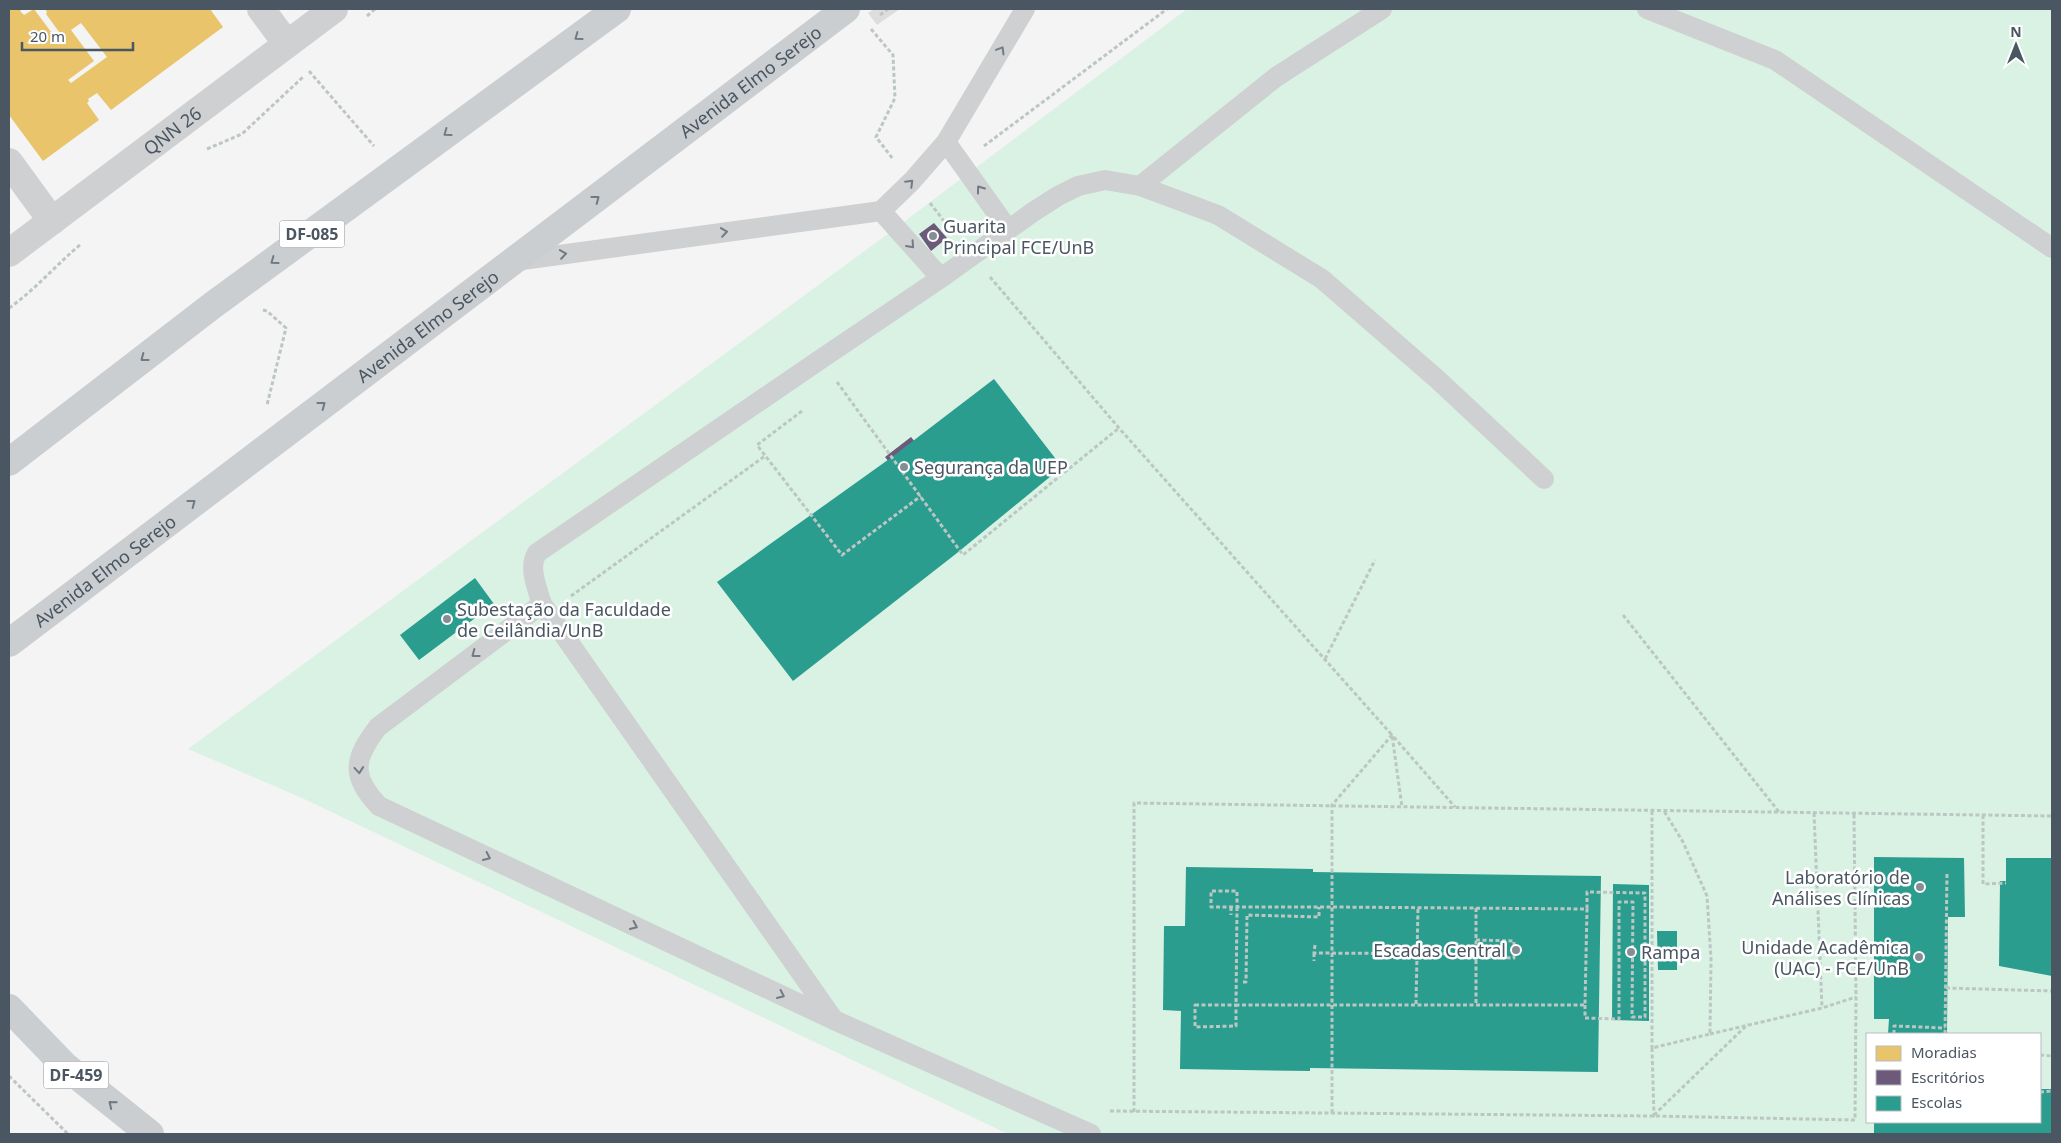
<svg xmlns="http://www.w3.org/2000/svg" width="2061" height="1143" viewBox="0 0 2061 1143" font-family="'Noto Sans',sans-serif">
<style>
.green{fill:#d9f2e3;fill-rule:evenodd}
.homes{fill:#e9c46a;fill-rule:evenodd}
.offices{fill:#6d597a}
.schools{fill:#2a9d8f}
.building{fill:#ddddde}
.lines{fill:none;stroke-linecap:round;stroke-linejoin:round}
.path{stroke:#bcc7c4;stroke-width:3;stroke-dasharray:4 2.5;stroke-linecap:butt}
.service{stroke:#ced0d2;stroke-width:20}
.minor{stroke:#ced0d2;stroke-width:28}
.primary{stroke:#caced1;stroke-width:28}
.oneway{stroke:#707a83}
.oneway2{stroke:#727b83}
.poi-dot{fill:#868d94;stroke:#fff;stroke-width:2}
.labels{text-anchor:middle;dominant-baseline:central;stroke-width:5;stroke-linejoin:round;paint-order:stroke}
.shield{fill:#fff;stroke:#808990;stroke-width:1}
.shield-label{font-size:16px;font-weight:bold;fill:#4a5661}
.street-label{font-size:18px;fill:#4a5661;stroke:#fff}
.poi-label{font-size:18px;fill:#4a5661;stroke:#fff;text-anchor:start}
</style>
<rect width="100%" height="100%" fill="#f4f4f4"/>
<path class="green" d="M1187,9h865v1125h-1044l-706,-336 -114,-49 701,-516zM1867,1034h173v88h-173z"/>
<path class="homes" d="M9,9h14l-3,2 4,4 10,-6 23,31 5,-4 -16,-22 1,-2 -2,-3h165l13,18 -112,83 -14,-17 -9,6 1,2 -2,2 12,17 -56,41 -34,-46zM81,23l26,34 -36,26 -3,-3 26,-19 -23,-31z"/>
<path class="offices" d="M934,223l13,15 -16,13 -12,-17z
M911,437l16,20 -26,20 -16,-20z"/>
<path class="schools" d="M994,379l68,88 -105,86 -164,128 -76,-99 175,-125z
M475,578l19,26 -75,56 -19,-25z
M1874,857l90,1 1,59h-17l-1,117h-59l1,-15h-15z
M2006,858h46v118l-53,-10 1,-85h6z
M1186,867l127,2v3l288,4 -3,196 -288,-4v3l-130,-2 1,-58 -18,-1 1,-84h21z
M1613,884l36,1v136l-37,-1z
M1657,931h20v39h-19z
M2040,1089h12v45h-178v-12h166z"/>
<path class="building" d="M874,9h26l-23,16 -9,-12z"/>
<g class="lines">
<path class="path" d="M880,15l8,-6
M367,16l8,-7
M871,29l22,26 2,43 -19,39 17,22
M309,71l65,75
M984,146l183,-137
M207,149l35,-15 61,-57
M930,203l24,31
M990,277l129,151 273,307 10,72
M9,308c26,-18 47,-43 72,-64
M263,310l4,1 19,17 -19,77
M837,382l126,173 156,-127
M802,411l-45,34 85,110 79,-59
M571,596l194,-140
M1623,615l156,197
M1325,659l50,-99
M1652,811v237
M1814,813l8,195
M1983,815v69l23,-1
M1231,907v8
M1237,907l-1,98h349l2,-96 -255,-2h-121v-16h26v16
M1476,908v97
M1476,940l38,1v17l-38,-1
M1315,945l-1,8 162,1
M1476,950h18
M1314,953v8
M1243,982h3l1,-67 72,2v-10
M1946,988l106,3
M1416,1004l2,-96
M1195,1005h41v21l-41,1z
M1585,1005v13l34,1v-117h14l-1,115h13v-124l-58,-1v17
M1710,1034l112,-26 34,-11
M1894,1034v-8l51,2
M1945,1034l2,-162
M2040,1055l12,1
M9,1076l59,58
M2040,1092l12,-1
M1110,1111l544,5 201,4 1,-123 -2,-183
M1134,1112v-309l918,13
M1332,1113v-308l60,-70 63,72
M1654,1115l94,-91
M1655,1116h-1l-2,-68 58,-14 1,-75 -4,-63 -24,-54 -19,-31"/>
<path class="service" d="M1647,9l128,51 277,188
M946,142l62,87
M1140,186l136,-109 106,-68
M881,211l60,67
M515,261l366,-50 31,-30 34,-39 79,-133
M542,604l-164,123c-24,31 -28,49 1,79l455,214 257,114
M834,1020l-292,-416c-5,-16 -14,-37 -5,-51l284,-194 120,-81 92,-66 25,-16 20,-10 27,-6 35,6 78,29 104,64 115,100 107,100"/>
<g class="minor">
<path d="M261,9l26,35"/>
<path d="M9,162l43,59"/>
<path id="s1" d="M9,253l325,-244"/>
</g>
<g class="primary">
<path d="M9,462l204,-157 404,-296"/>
<path id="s2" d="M9,643l837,-634"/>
<path d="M9,1008l56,58 85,68"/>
</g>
</g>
<defs><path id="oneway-chevron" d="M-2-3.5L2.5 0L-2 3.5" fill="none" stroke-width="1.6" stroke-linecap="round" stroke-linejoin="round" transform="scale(1.25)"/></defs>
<g class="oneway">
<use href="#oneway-chevron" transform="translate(578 37) rotate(144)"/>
<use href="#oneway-chevron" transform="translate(447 133) rotate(144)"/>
<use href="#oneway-chevron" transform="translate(596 199) rotate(-37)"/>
<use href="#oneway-chevron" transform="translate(274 261) rotate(144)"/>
<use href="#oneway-chevron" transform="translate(144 358) rotate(143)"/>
<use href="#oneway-chevron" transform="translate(322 405) rotate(-37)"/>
<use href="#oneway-chevron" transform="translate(192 503) rotate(-37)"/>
<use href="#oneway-chevron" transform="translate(112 1104) rotate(-141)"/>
</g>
<g class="oneway2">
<use href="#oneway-chevron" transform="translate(1001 50) rotate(-59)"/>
<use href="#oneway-chevron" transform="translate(910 183) rotate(-45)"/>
<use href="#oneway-chevron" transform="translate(980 189) rotate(-126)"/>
<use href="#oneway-chevron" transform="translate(724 232) rotate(-8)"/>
<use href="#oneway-chevron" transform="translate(911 245) rotate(48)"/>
<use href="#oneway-chevron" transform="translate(563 254) rotate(-8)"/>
<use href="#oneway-chevron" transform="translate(475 654) rotate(143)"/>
<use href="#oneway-chevron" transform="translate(359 770) rotate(85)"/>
<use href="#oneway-chevron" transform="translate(487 857) rotate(25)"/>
<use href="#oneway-chevron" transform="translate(634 926) rotate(25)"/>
<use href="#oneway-chevron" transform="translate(781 995) rotate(25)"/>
</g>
<g class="poi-dot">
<circle cx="933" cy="236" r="5"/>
<circle cx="904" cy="467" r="5"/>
<circle cx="447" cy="619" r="5"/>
<circle cx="1920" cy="887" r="5"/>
<circle cx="1516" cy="950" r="5"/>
<circle cx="1631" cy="952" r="5"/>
<circle cx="1919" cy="957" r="5"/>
</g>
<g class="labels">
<g class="shield">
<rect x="279.5" y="220.5" width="65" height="27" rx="4"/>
<rect x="43.5" y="1061.5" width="65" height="27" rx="4"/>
</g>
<g class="shield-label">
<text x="312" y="234">DF-085</text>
<text x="76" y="1075">DF-459</text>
</g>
<g class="street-label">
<text stroke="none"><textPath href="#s2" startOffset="930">Avenida Elmo Serejo</textPath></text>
<text stroke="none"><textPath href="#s1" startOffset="204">QNN 26</textPath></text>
<text stroke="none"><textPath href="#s2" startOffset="525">Avenida Elmo Serejo</textPath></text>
<text stroke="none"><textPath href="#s2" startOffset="120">Avenida Elmo Serejo</textPath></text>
</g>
<g class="poi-label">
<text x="943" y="226">Guarita<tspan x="943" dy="21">Principal FCE/UnB</tspan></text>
<text x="914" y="467">Segurança da UEP</text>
<text x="457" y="609">Subestação da Faculdade<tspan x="457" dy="21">de Ceilândia/UnB</tspan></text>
<text x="1910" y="877" text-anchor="end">Laboratório de<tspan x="1910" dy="21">Análises Clínicas</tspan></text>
<text x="1909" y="947" text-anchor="end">Unidade Acadêmica<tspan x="1909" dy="21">(UAC) - FCE/UnB</tspan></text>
<text x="1506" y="950" text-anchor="end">Escadas Central</text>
<text x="1641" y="952">Rampa</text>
</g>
</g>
<rect width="2061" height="1143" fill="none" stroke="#4a5661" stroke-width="20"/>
<rect x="1866" y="1033" width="175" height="90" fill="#ffffff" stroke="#b7bbc0"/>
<rect x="1876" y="1046" width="25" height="15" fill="#e9c46a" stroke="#b7bbc0"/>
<text x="1911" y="1058" font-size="15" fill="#4a5661">Moradias</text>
<rect x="1876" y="1070" width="25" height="15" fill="#6d597a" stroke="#b7bbc0"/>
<text x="1911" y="1083" font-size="15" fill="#4a5661">Escritórios</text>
<rect x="1876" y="1096" width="25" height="15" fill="#2a9d8f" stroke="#b7bbc0"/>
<text x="1911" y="1108" font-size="15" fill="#4a5661">Escolas</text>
<g transform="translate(2016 45)" stroke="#ffffff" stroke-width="4" paint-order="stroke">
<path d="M0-4L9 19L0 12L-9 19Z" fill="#4a5661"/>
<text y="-8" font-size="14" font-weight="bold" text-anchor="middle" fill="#4a5661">N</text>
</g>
<path d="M22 42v8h111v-8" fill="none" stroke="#4a5661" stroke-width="2.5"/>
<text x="30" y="42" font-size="15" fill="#4a5661" stroke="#ffffff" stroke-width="4" paint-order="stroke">20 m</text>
</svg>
